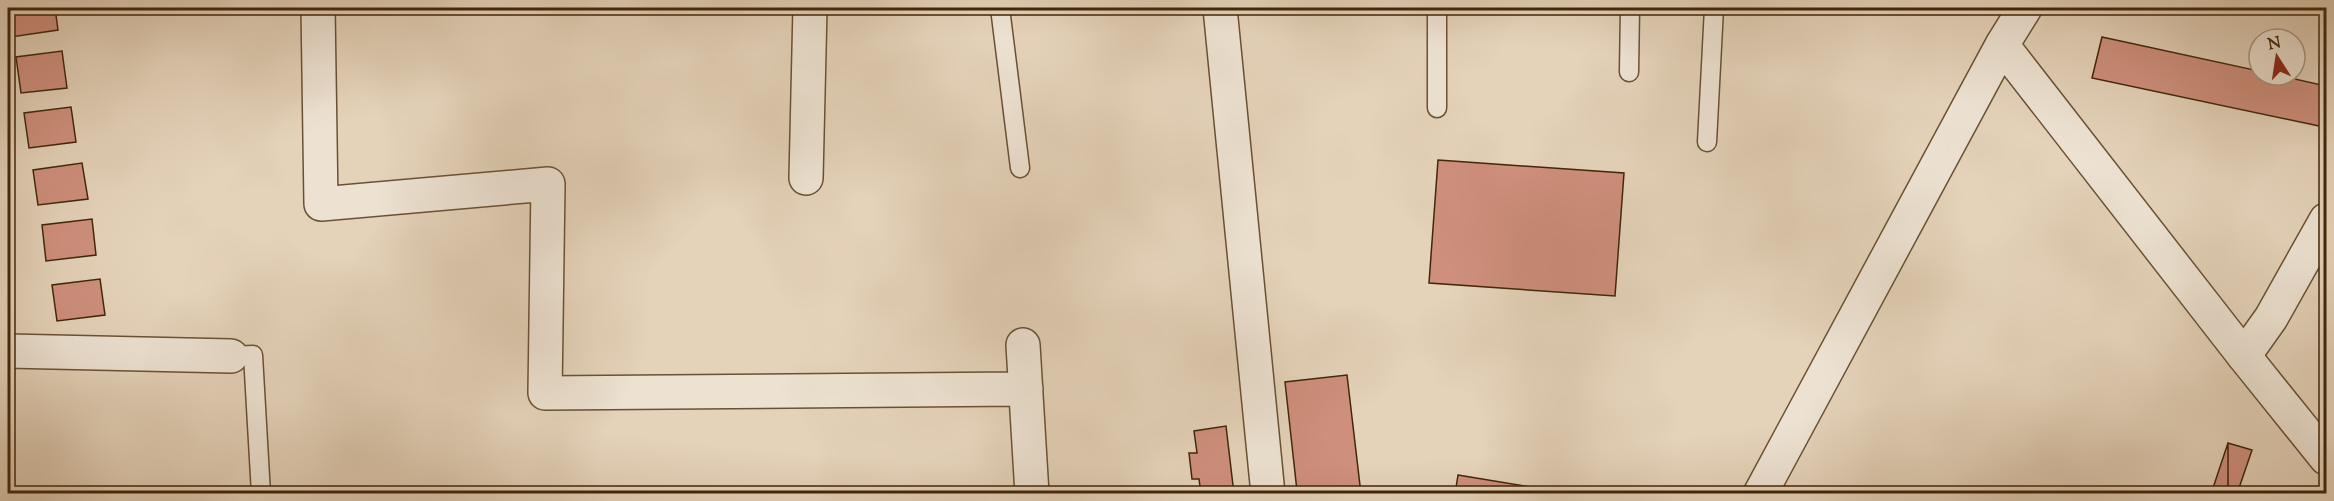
<svg xmlns="http://www.w3.org/2000/svg" width="2334" height="501" viewBox="0 0 2334 501" font-family="'Sorts Mill Goudy',serif">
<style>
.building{fill:#ce8f7c;stroke:#412608;stroke-width:1.5}
.lines{fill:none;stroke-linecap:round;stroke-linejoin:round}
.service-casing{stroke:#6a5134;stroke-width:21}
.minor-casing{stroke:#6a5134;stroke-width:36}
.tertiary-casing{stroke:#6a5134;stroke-width:36}
.service{stroke:#ede2d2;stroke-width:18}
.minor{stroke:#ede2d2;stroke-width:33}
.tertiary{stroke:#ede2d2;stroke-width:33}
</style>
<rect width="100%" height="100%" fill="#e4d2b9"/>
<filter id="stains"><feTurbulence type="fractalNoise" baseFrequency=".00333" numOctaves="4"/><feColorMatrix values="0 0 0 0 .2 0 0 0 0 .09 0 0 0 0 .02 0 0 0 .5 -.17"/></filter>
<radialGradient id="worn" r=".72"><stop offset=".6" stop-color="#630" stop-opacity="0"/><stop offset="1" stop-color="#630" stop-opacity=".3"/></radialGradient>
<path class="building" d="M8,8h47l3,22 -47,7z
M2102,37l157,34v4h18l49,11 -2,41 -232,-49z
M62,51l5,37 -46,5 -5,-36z
M71,107l5,35 -47,6 -5,-35z
M1438,160l186,13 -9,123 -186,-13z
M82,163l6,36 -50,6 -5,-35z
M92,219l4,36 -50,6 -4,-36z
M100,279l5,36 -48,6 -5,-36z
M1347,375l14,119h-41v-6l-23,3 -12,-109z
M1226,426l8,68h-33l-2,-15h-7l-3,-26h8l-3,-22z
M2228,443l24,7 -15,44h-9z
M2228,443v51h-17z
M1458,475l103,17v2h-106z"/>
<g class="lines">
<g class="service-casing">
<path id="service" d="M1000,8l20,160
M1629,72l1,-64
M1437,108v-100
M1707,142l7,-134
M231,356l22,-1 8,139"/>
</g>
<g class="minor-casing">
<path id="minor" d="M318,8l3,196 227,-20 -3,209 481,-4
M806,178l4,-170
M1023,345l9,149
M8,351l223,5
M2244,356l27,-38 55,-98"/>
</g>
<g class="tertiary-casing">
<path id="tertiary" d="M1220,8l48,486
M2002,45l242,311 82,102
M1760,494l242,-449 23,-37"/>
</g>
<use href="#service" class="service"/>
<use href="#minor" class="minor"/>
<use href="#tertiary" class="tertiary"/>
</g>
<rect width="2334" height="501" fill="none" stroke="#e4d2b9" stroke-width="30"/>
<rect x="9" y="9" width="2316" height="483" fill="none" stroke="#412608" stroke-width="3"/>
<rect x="15" y="15" width="2304" height="471" fill="none" stroke="#412608" stroke-width="1.5"/>
<g transform="translate(2277 57) rotate(348)"><circle r="28" fill="#ede2d2" stroke="#a89781" stroke-width="1.5"/>
<path d="M0-4.5L10 22L0 15L-10 22Z" fill="#8f2418"/>
<text y="-9" font-size="16" font-weight="bold" text-anchor="middle" fill="#412608">N</text>
</g>
<rect width="100%" height="100%" filter="url(#stains)"/>
<rect width="100%" height="100%" fill="url(#worn)"/>
</svg>
